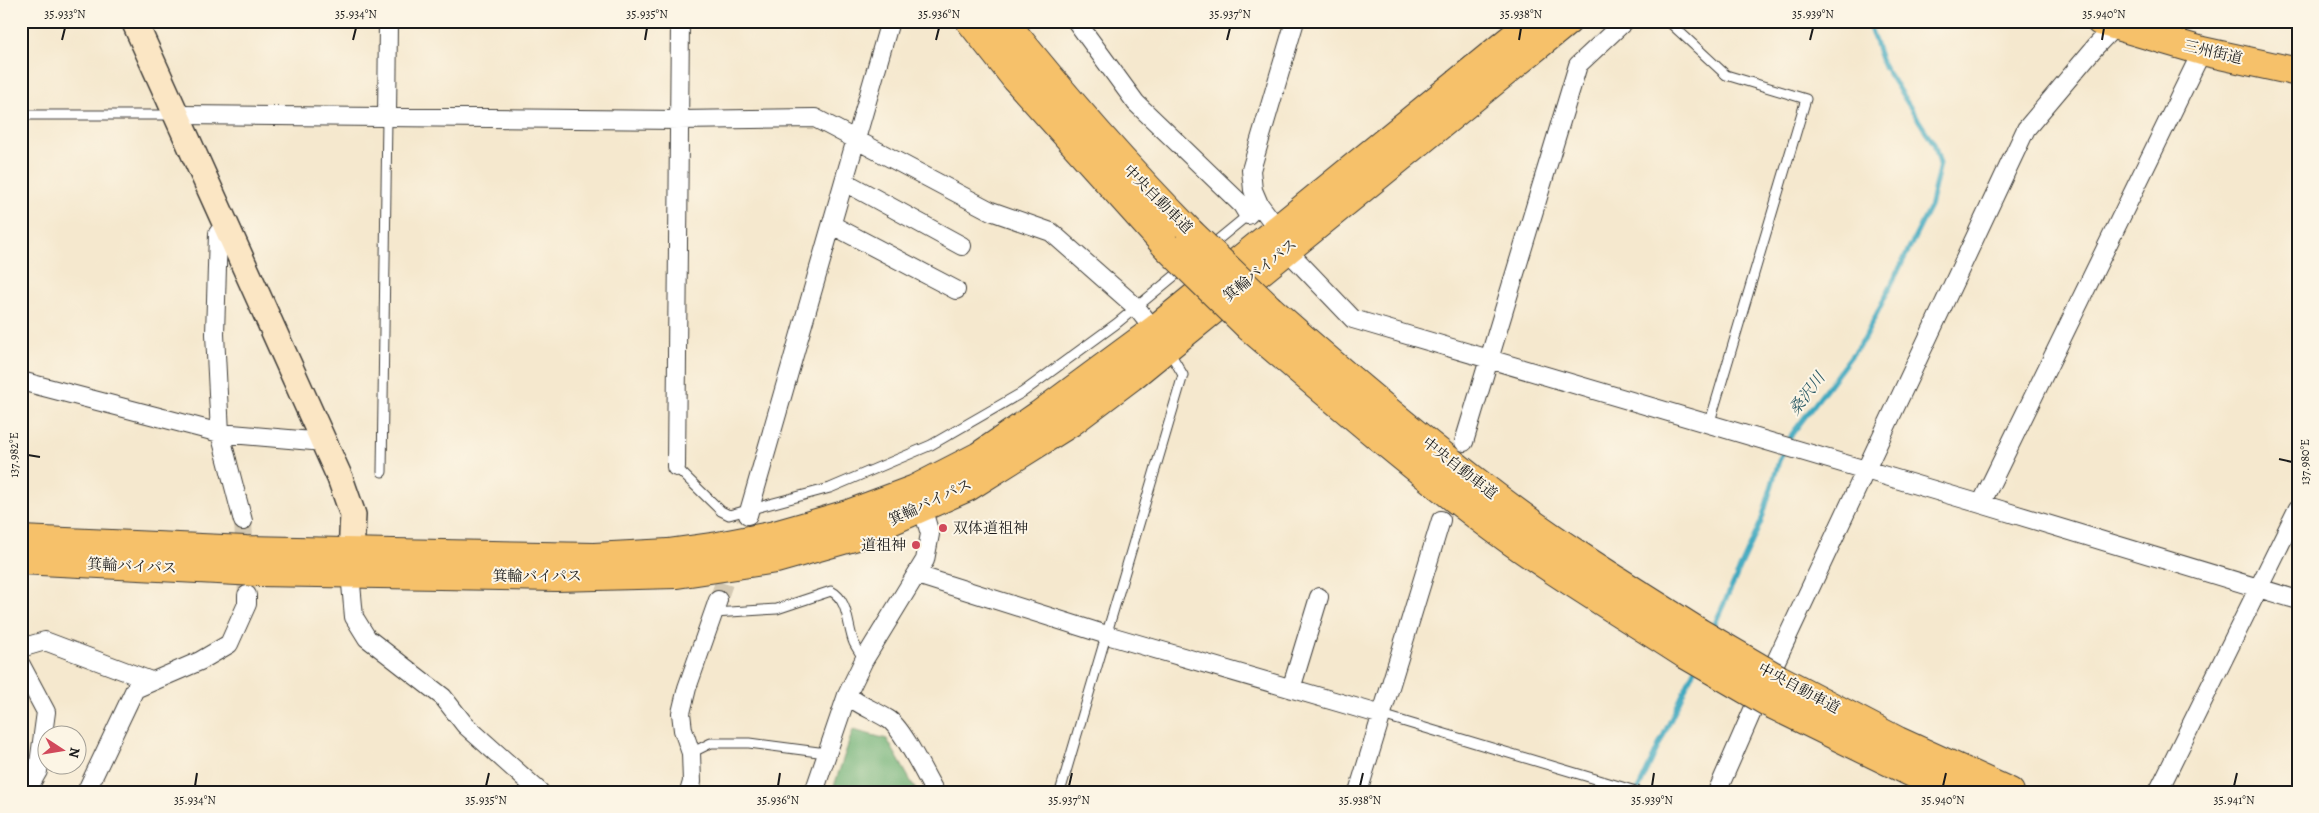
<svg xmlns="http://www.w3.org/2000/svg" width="2319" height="813" viewBox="0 0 2319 813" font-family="Alegreya,'Noto Serif JP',serif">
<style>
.forest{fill:#6eb074;stroke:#456648}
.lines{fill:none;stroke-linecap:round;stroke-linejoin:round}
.stream{stroke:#40a9c0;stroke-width:5}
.street-tunnel{stroke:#d4c9b3;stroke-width:18;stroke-dasharray:18 9;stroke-linecap:butt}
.lane-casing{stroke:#3d3b37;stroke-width:11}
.street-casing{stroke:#3d3b37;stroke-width:20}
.secondary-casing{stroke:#3d3b37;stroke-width:28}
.highway-casing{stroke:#3d3b37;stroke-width:30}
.lane{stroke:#fff;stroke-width:9}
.street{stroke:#fff;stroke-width:18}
.secondary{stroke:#fbe6c4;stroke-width:25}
.highway{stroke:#f6c16b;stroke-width:28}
.highway-bridge-casing{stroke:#3d3b37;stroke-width:30;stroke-linecap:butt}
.highway-bridge{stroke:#f6c16b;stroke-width:28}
.ticks{fill:none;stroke:#1c1c1c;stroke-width:2}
.poi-dot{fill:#d1495b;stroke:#fcf5e5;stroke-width:2}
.labels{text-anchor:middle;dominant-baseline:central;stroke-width:4;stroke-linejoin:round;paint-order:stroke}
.street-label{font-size:15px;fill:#1c1c1c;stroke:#fcf5e5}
.poi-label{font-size:15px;fill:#1c1c1c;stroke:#fcf5e5;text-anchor:start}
.water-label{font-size:16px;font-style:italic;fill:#2c5b66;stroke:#fcf5e5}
.neatline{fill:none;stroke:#1c1c1c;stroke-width:2}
.ticks-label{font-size:12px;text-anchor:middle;fill:#1c1c1c}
</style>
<rect width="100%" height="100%" fill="#fcf5e5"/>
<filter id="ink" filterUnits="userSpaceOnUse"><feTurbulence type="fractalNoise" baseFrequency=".02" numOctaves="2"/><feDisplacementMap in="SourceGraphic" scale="10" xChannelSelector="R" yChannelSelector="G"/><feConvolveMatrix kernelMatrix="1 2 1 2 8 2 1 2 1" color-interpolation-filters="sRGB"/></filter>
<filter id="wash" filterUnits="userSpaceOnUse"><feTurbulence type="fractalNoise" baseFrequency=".0096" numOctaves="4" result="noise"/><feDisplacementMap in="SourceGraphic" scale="20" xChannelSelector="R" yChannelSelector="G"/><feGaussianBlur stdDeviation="1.12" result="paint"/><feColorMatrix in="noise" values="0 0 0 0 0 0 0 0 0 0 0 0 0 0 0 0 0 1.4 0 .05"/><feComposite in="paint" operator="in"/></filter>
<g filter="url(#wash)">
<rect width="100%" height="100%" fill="#f5e8ce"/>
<path class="forest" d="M853,730l34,9 30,53h-85z"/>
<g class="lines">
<path class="stream" d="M1712,630l49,-108 18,-61 13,-27 72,-95 66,-132 10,-43 -6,-20 -51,-79 -15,-44
M1637,792l57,-122"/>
</g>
</g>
<g filter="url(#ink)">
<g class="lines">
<path class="street-tunnel" d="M243,521l4,74
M718,600l30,-85"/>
<g class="lane-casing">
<path id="lane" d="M1668,21l58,54 80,24 -97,326
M21,115h154
M1209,247l39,-32
M676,467l45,44 8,4 101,-27 101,-43 92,-53 93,-68 68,-56
M382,472l5,-354
M714,613l63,-4 54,-18c18,9 16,35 23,52 3,6 7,11 10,17
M1382,715l257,77
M691,753l20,-10h38l77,10
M1060,792l123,-417 -14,-24"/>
</g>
<g class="street-casing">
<path id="street" d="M1076,21l60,82 106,102 6,10 11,-11 18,24
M178,115l501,5 136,-2 176,93 60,21 85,75 18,23
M387,118l1,-97
M845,182l117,64
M1259,204l-6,-14 -2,-20 44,-149
M227,224l-9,9 -3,101 5,99 23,88
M832,225l124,65
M1286,249l67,70 628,185 317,96
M21,381l199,52 104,9
M1464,442l114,-377 47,-44
M676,467l4,-446
M1981,504l221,-453
M748,515l142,-494
M350,573l4,44 13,21 76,59 22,28 75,67
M917,575l190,60 275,80
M21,648l24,-7 106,40
M21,665l25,47 -8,59 -12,21
M1291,689l28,-92
M847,695c13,11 27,15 41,24 14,8 37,56 47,73
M86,792l49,-103 65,-28 29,-17 18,-40v-9
M689,792l3,-10 -1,-29 -8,-23 -2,-17 6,-25 31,-88
M814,792l33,-97 17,-35 61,-100 5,-26 -8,-27
M1358,792l83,-272
M1717,792l35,-80 274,-583 70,-83 24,-25
M2158,792l140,-284"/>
</g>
<g class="secondary-casing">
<path id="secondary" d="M134,21l206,457 13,37 -3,57"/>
</g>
<g class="highway-casing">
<path id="highway" d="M970,21l46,58 150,167
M1004,21c60,75 119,143 186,211
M2100,21l102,30 96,21
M1270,309c73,65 147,128 225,187 64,49 134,92 202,135
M1249,327c76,65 151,130 231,191 65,50 137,92 206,137
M21,540l225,10 348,7 74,-4 50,-7 57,-11 73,-21 67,-25 64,-33 60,-41 115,-85 379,-309
M21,560l236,12 299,5 121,-3 99,-15 81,-23 111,-49 102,-64 61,-46 437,-356
M1779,679l119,62 112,51
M1769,703l182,89"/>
</g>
<use href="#lane" class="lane"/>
<use href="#street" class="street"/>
<use href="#secondary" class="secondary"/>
<use href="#highway" class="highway"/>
<g class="highway-bridge-casing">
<path id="highway-bridge" d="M1190,232l80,77
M1166,246l83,81
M1697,631l82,48
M1686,655l83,48"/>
</g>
<use href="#highway-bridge" class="highway-bridge"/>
</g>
</g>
<path class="ticks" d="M62,40l3,-12M353,40l3,-12M645,40l2,-12M936,40l3,-12M1227,40l3,-12M1519,40l2,-12M1810,40l3,-12M2102,40l2,-12M28,455l12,2M2279,459l13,3M195,786l2,-13M486,786l3,-13M778,786l2,-13M1069,786l3,-13M1360,786l3,-13M1652,786l2,-13M1943,786l3,-13M2234,786l3,-13"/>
<g class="poi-dot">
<circle cx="943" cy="528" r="5"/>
<circle cx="916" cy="545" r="5"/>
</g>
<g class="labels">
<g class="street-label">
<text transform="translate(2213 52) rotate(13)">三州街道</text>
<text transform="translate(1158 199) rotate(45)">中央自動車道</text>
<text transform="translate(1260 270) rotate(-39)">箕輪バイパス</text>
<text transform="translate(1460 468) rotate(38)">中央自動車道</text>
<text transform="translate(930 502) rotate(-25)">箕輪バイパス</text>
<text transform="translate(132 566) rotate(3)">箕輪バイパス</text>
<text x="537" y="576">箕輪バイパス</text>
<text transform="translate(1799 688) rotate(28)">中央自動車道</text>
</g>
<g class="poi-label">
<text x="953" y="528">双体道祖神</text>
<text x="906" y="545" text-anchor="end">道祖神</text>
</g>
<g class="water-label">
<text transform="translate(1807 394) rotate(-53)">桑沢川</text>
</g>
</g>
<rect width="2319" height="813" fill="none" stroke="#fcf5e5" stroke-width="55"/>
<g transform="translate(62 750) rotate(102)"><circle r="24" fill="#fcf5e5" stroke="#a29e95"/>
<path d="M0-4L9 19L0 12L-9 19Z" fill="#d1495b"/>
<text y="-8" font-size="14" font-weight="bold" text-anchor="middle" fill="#1c1c1c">N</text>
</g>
<rect x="28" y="28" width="2264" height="758" class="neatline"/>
<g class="ticks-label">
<text x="65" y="18">35.933°N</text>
<text x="356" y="18">35.934°N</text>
<text x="647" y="18">35.935°N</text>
<text x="939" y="18">35.936°N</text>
<text x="1230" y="18">35.937°N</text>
<text x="1521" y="18">35.938°N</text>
<text x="1813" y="18">35.939°N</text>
<text x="2104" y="18">35.940°N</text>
<text transform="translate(14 455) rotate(-90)" y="4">137.982°E</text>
<text transform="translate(2305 462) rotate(-90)" y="4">137.980°E</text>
<text x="195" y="804">35.934°N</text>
<text x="486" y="804">35.935°N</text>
<text x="778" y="804">35.936°N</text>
<text x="1069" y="804">35.937°N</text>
<text x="1360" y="804">35.938°N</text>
<text x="1652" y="804">35.939°N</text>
<text x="1943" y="804">35.940°N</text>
<text x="2234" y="804">35.941°N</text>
</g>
</svg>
